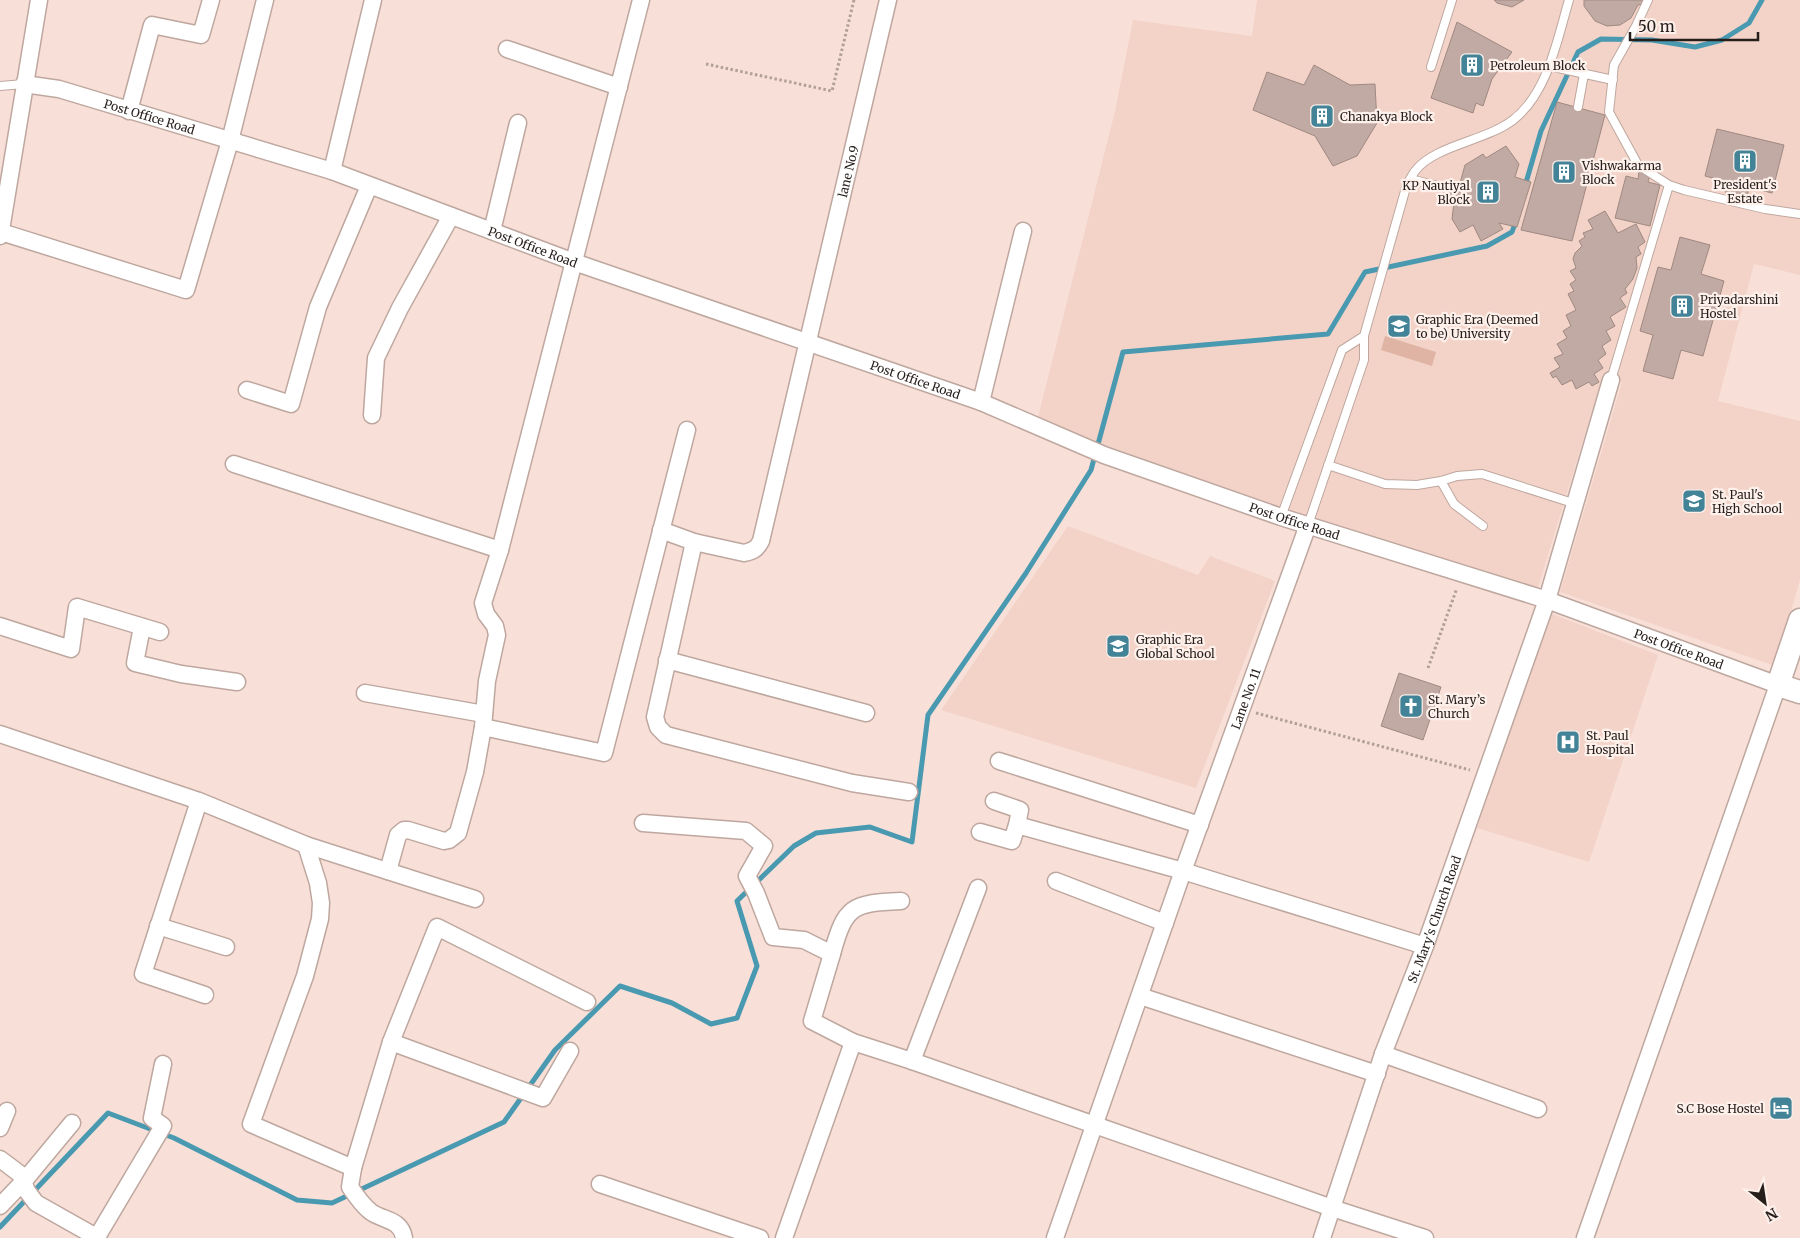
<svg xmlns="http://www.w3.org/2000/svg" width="1800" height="1238" viewBox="0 0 1800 1238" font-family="Merriweather,serif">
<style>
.built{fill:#f3d3c8}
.green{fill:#e0b4a5}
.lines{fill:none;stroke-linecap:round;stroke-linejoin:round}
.stream{stroke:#4999b1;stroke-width:5}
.building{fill:#c1aaa3;stroke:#9f8981}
.lane-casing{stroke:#bea79f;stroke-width:10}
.street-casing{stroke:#bea79f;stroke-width:19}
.secondary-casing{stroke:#bea79f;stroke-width:25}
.path{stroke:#b19f98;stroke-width:3;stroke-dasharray:2.5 2.5;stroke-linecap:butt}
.lane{stroke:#fff;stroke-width:8}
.street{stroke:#fff;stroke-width:16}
.secondary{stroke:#fff;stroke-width:22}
.labels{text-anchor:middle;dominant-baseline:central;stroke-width:4.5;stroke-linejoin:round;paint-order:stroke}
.poi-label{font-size:12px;fill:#261e1b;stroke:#fef0ea;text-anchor:start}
.street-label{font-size:12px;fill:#261e1b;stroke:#fef0ea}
</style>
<rect width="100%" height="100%" fill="#f8e0d8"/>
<path class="built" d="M1257,0h543v275l-46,-11 -36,137 82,20v159l-25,86 -215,-74 62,-210 -20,-4 -64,210 -271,-85 -230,-82 78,-310 18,-91 119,16z
M1068,526l130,49 12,-19 65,25 -79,207 -255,-78z
M1550,613l108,42 -69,207 -112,-34z"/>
<path class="green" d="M1385,336l51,16 -4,14 -51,-16z"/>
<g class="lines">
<path class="stream" d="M1525,186l16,-55 37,-79 23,-13 51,1 43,7 27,-7 27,-17 13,-23
M0,1227l108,-114 66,25 123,62 35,3 172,-81 51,-72 65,-64 52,17 39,21 26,-6 20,-52 -20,-65 57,-55 22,-13 54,-6 42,15 16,-127 98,-142 65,-103 32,-118 205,-18 37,-62 122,-26 25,-14 4,-11"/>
</g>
<path class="building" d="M1494,0h30l-12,7 -15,-4z
M1584,0h59l1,4 -6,1 -7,13 -11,7 -13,1 -12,-5 -11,-15z
M1457,22l55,30 -20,27 -9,27 -7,-3 -3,10 -42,-15z
M1314,65l36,20 25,-1 2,39 -20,33 -24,10 -18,-30 -62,-26 14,-38 37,13z
M1557,102l48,13 -33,126 -51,-11z
M1717,129l67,16 -12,48 -23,-6 -2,11 -22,-6 3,-10 -23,-6z
M1506,146l13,18 -4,13 16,5 -14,45 -18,-4 4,6 -22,12 -8,-16 -13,7 -8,-13 2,-17 -8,-1 5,-20 9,2 5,-18 18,-11 3,4z
M1639,172l11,3 -2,7 12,3 -10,41 -35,-8 11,-42 12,3z
M1605,211l13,22 18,-9 9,18 -7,5 3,7 -5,3 1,11 -4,11 -8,10 2,4 -7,5 6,9 -16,10 5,9 -9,5 5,9 -9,6 4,8 -8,6 5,8 -9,6 5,8 -7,4 -3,-4 -13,7 -4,-9 -10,5 -6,-9 -3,2 -3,-5 10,-6 -6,-9 9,-4 -6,-10 10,-6 -4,-7 8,-5 -5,-11 10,-5 -8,-16 6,-3 -4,-7 6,-4 -6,-9 6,-3 -3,-9 2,-6 7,-7 -3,-5 6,-4 -2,-4 10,-4 -5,-9z
M1680,237l30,8 -9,29 23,7 -21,75 -22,-6 -8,29 -30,-8 10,-36 -13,-4 18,-64 13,3z
M1399,673l42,14 -18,53 -42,-14z"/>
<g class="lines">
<g class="lane-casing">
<path id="lane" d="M1648,0l-12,26 -22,39 -5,47 29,53 31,20 15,5 81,19 35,5
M1549,66l64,14
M1431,67l21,-67
M0,86l24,-2
M1578,107l6,-33
M1410,179l36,9
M1611,380l58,-195
M1328,465l57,19 32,1 24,-4 16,-5 25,-2 94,30
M1441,481l13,23 29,22
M1281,517l61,-167 22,-14
M1308,525l56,-165v-24l43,-152c3,-4 5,-9 8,-13 20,-26 71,-30 98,-51 35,-27 44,-80 56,-120"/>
</g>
<g class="street-casing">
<g id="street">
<path d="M507,49l112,38"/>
<path id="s1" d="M24,84l35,5 273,82 242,91 407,140 123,53 177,62 266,83 231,85 -193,553"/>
<path d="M129,111l23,-86 49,10 10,-35"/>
<path d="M332,171l41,-171"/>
<path d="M492,231l26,-108"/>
<path d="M1,232l185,58 44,-149 35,-141"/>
<path d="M0,236l39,-236"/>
<path d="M247,390l44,14 27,-97 51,-121"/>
<path d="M981,402l42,-171"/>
<path d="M372,415l4,-57 24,-50 51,-92"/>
<path d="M234,464l266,86"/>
<path id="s2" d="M661,530l33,12 50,11c9,-2 13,-4 17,-12l127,-541"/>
<path d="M694,542l-39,175 3,10 8,8 186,48 57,9"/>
<path d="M0,626l71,23 6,-42 83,25"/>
<path d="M142,627l-7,36 46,11 56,8"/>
<path d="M667,660l199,53"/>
<path d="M365,693l119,21"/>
<path d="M483,727l121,26 83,-323"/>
<path d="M0,734l199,67 107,44 169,54"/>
<path d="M999,761l201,64"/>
<path d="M199,801l-56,173 62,21"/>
<path d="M994,801l26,9 -3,15"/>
<path d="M643,823l103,8 18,15 -17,30 9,17 17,44 31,3 28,14 -20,67 41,21 59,19 420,147 93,30"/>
<path d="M980,832l32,9 5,-16 166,46 242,75"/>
<path d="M306,845l12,38 3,20 -1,16 -15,57 -54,148 102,44 38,-126 46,-115 150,75"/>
<path d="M388,871l10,-36 6,-5h4l36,11 5,-1 9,-7 17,-61 8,-45 4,-46 10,-46 -2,-9 -9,-12 -3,-11 17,-53 141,-550"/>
<path d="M1056,881l109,42"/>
<path d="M158,926l68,21"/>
<path d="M832,954c13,-48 20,-51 69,-53"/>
<path d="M1140,996l237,78"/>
<path d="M391,1042l152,56 27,-47"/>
<path d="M1383,1054l155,55"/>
<path d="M912,1061l66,-173"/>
<path d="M0,1128l7,-17"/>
<path d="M0,1159l20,15 7,17 9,12 62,35"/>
<path d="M353,1168l-3,19c6,9 12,18 21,25 13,9 30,7 33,26"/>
<path d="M600,1184l160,54"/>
<path d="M0,1206l24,-25 48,-58"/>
<path d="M97,1237l66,-111 -11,-8 11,-54"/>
<path d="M784,1238l69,-196"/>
<path id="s3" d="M1055,1238l128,-367 125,-346"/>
<path id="s4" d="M1322,1238l61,-184 42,-108 122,-346 64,-220"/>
</g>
</g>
<g class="secondary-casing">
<path id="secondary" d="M1800,620l-22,65 22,7"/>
</g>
<path class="path" d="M706,64l126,27 22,-91
M1428,668l29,-80
M1256,713l214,57"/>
<use href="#lane" class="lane"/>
<use href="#street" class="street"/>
<use href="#secondary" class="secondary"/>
</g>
<defs>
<g id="building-square" transform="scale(1.25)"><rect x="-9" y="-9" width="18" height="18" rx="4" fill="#438397" stroke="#fef0ea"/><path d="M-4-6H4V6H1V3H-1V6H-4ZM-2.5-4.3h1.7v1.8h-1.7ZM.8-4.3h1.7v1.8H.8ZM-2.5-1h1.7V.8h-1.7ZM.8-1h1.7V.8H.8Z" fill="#fff"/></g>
<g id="university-square" transform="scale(1.25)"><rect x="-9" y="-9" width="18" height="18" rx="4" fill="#438397" stroke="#fef0ea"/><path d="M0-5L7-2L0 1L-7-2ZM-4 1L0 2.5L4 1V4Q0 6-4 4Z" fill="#fff"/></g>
<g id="school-square" transform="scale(1.25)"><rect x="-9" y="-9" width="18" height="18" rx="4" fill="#438397" stroke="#fef0ea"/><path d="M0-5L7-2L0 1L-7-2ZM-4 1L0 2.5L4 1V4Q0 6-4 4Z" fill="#fff"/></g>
<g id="church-square" transform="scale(1.25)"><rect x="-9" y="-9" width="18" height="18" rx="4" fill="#438397" stroke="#fef0ea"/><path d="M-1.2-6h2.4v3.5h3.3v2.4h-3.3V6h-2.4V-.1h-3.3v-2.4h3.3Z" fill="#fff"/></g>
<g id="hospital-square" transform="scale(1.25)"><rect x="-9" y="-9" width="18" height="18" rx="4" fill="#438397" stroke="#fef0ea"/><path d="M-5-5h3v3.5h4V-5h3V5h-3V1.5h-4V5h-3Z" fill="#fff"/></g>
<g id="hotel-square" transform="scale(1.25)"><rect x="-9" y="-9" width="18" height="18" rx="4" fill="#438397" stroke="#fef0ea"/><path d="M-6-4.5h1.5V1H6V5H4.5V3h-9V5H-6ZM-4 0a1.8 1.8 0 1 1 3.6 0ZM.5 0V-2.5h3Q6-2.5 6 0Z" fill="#fff"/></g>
</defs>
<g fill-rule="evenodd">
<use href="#building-square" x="1472" y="65"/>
<use href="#building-square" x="1322" y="116"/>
<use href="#building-square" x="1745" y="161"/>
<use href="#building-square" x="1564" y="172"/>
<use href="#building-square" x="1488" y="192"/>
<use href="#building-square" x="1682" y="306"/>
<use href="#university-square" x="1399" y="326"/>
<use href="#school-square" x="1694" y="501"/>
<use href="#school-square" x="1118" y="646"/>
<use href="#church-square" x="1411" y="706"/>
<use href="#hospital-square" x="1568" y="742"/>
<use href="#hotel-square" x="1781" y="1108"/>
</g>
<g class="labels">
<g class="poi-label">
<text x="1490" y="65">Petroleum Block</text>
<text x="1340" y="116">Chanakya Block</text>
<text x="1582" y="165">Vishwakarma<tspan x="1582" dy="14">Block</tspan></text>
<text x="1745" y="184" text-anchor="middle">President's<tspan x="1745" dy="14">Estate</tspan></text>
<text x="1470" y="185" text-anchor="end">KP Nautiyal<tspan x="1470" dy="14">Block</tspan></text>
<text x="1700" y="299">Priyadarshini<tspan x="1700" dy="14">Hostel</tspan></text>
<text x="1416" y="319">Graphic Era (Deemed<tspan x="1416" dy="14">to be) University</tspan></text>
<text x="1712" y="494">St. Paul's<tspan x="1712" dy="14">High School</tspan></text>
<text x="1136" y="639">Graphic Era<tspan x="1136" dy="14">Global School</tspan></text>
<text x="1428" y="699">St. Mary’s<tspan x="1428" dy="14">Church</tspan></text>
<text x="1586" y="735">St. Paul<tspan x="1586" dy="14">Hospital</tspan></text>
<text x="1764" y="1108" text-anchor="end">S.C Bose Hostel</text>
</g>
<g class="street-label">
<text stroke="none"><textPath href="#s1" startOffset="130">Post Office Road</textPath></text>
<text stroke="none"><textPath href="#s2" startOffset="488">lane No.9</textPath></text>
<text stroke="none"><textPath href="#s1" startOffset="535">Post Office Road</textPath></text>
<text stroke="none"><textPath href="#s1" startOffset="940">Post Office Road</textPath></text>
<text stroke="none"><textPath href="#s1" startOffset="1345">Post Office Road</textPath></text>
<text stroke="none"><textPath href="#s1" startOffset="1750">Post Office Road</textPath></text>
<text stroke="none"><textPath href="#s3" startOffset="572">Lane No. 11</textPath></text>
<text stroke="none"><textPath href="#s4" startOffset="338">St. Mary's Church Road</textPath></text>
</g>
</g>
<g transform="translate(1765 1203) rotate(150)" stroke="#fef0ea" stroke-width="4" paint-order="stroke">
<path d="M0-4L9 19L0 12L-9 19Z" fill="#261e1b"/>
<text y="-8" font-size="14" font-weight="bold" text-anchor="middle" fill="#261e1b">N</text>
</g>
<path d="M1630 32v8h128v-8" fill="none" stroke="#261e1b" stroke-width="2.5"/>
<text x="1638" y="32" font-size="15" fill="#261e1b" stroke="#fef0ea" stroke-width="4" paint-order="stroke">50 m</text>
</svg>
